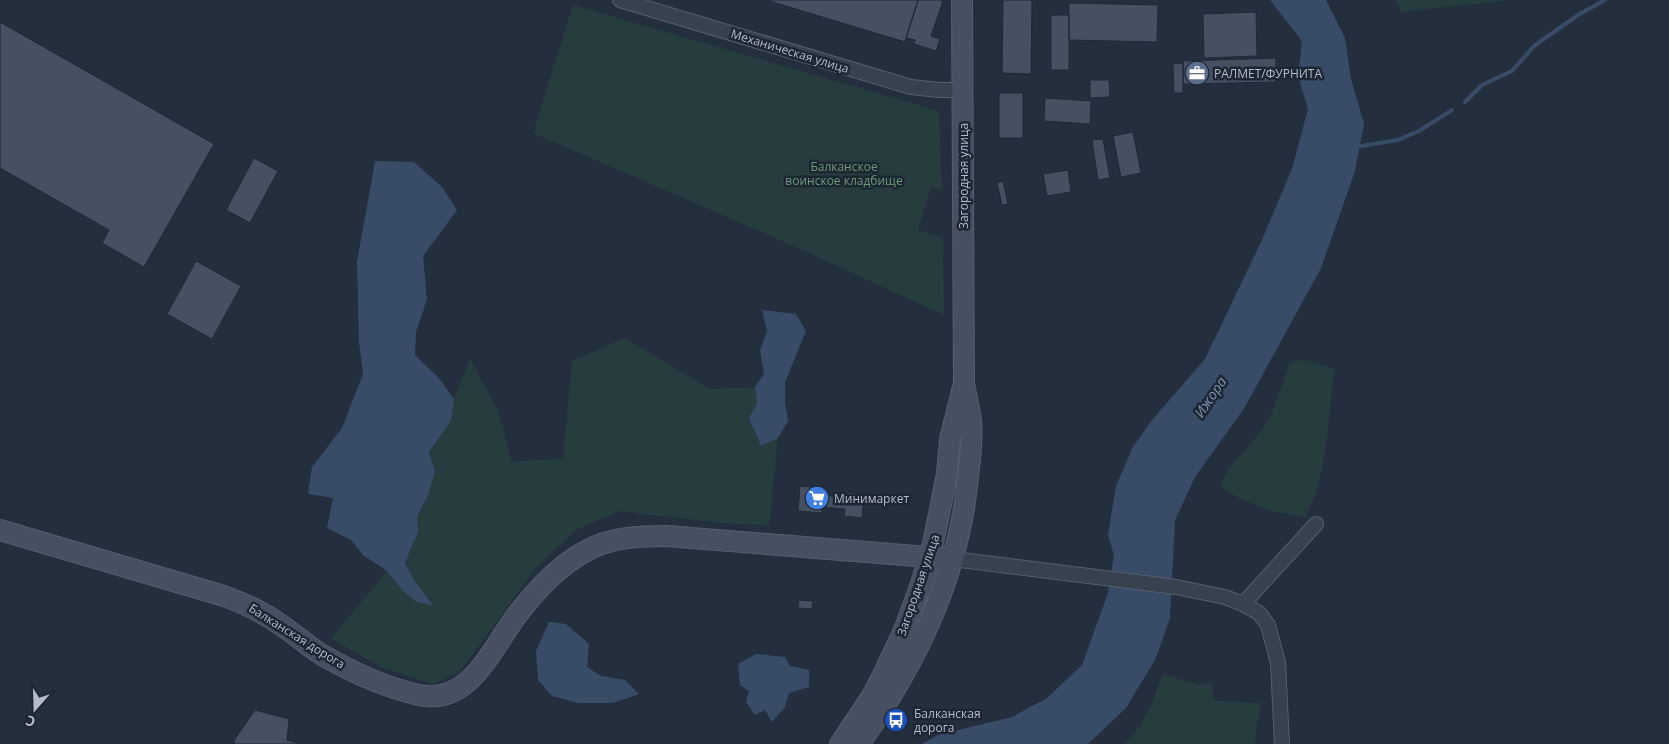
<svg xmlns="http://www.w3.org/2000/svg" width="1669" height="744" viewBox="0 0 1669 744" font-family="'Open Sans',sans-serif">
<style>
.green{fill:#263c3f}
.water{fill:#394c67}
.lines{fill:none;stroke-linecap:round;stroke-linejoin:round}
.stream{stroke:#394c67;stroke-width:4}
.building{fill:#455162;stroke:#1f2835}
.street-casing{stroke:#565f6c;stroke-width:16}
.secondary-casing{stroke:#565f6c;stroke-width:22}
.street{stroke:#38414e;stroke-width:14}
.secondary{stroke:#465061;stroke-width:20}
.labels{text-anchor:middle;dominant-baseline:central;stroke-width:5;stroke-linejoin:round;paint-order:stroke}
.street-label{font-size:12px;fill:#b4bcc9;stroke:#1d2633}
.poi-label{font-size:12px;fill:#b4bcc9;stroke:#1d2633;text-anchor:start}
.park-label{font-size:12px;fill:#6b9a76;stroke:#1d2633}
.water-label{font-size:14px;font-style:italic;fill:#7c92b1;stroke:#1d2633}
</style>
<rect width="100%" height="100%" fill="#242f3e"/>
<path class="green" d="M1396,0h114l-109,12z
M573,5l366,106 3,79 -11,-3 -13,43 25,8 1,77 -157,-72 -254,-110z
M624,338l87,51 44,-2 2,16 -8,15 12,27 17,-7 -9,88 -55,-4 -95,-11 -43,19 -41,39 -75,103 -27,12 -53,-17 -49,-29 56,-67 16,20 30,13 -19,-24 -9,-17 13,-31 -1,-15 11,-22 7,-24 -6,-19 22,-31 3,-22 16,-41 28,53 14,51 51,-4 9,-97z
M1306,360l29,9c-8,50 -6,103 -30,148l-35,-6 -31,-13 -19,-12 9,-18 29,-33 14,-22 17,-49 6,-3z
M1163,674l36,11 13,-2 2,18 47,2 -7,41h-130l16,-18 10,-18z"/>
<path class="water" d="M1270,0h56l19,38 6,41 13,45 -9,47 -34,97 -76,139 -50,70 -20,43 -5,98 -15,42 -29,48 -38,36h-166l16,-9 74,-18 35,-19 35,-33 26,-72 6,-38 -6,-20 8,-49 17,-39 19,-27 53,-61 56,-117 31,-73 16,-60 -10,-33 4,-35z
M375,161l39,1 28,25 15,23 -34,46 4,43 -11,33 -1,23 23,22 16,22 -3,22 -22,31 6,19 -7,24 -11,22 1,15 -13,31 9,17 19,25 -16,-3 -14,-11 -16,-20 -24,-16 -12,-15 -24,-12 6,-30 -25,-4 4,-27 30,-39 21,-54 -4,-32 -2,-80z
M762,310l34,4 10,17 -21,51v21l3,18 -10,17 -17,8 -12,-28 8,-15 -2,-16 9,-13 -4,-24 7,-19z
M549,622l17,2 23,20 -2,23 14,9 24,4 14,14 -26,9h-35l-26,-7 -14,-16 -2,-29z
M756,654l29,3 5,9 19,4v17l-20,6 -4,14 -13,15 -7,-12 -10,5 -9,-13 3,-11 -9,-6 -2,-21z"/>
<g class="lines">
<path class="stream" d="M1465,102l17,-17 30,-14 22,-25 44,-31 27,-15
M1355,147l43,-7 21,-9 33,-21"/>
</g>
<path class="building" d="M766,0h152l-13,42z
M918,0h24v4l-11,32 9,3 -4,12 -22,-7 1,-4 -9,-2z
M1003,0h29l-1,74 -29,-1z
M1069,3l89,2 -1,37 -88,-2z
M1256,12l1,44 -53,2 -1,-44z
M1051,15h18v55h-18z
M0,22l214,122 -70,123 -42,-24 7,-13 -109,-62z
M1276,58v24l-93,2v-23z
M1183,63v30h-9l-1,-29z
M1090,80h19l1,17 -20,1z
M999,93h24v45h-24z
M1045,98l46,3 -1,23 -46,-3z
M1133,132l8,41 -20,4 -8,-41z
M1103,139l7,39 -12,2 -6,-40z
M254,158l24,13 -28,52 -24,-13z
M1068,170l3,22 -24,4 -4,-22z
M1003,181l5,23 -6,1 -5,-22z
M196,261l45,25 -29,53 -45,-25z
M800,486l24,2 -1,7 23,3 1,-6 17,2 -2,24 -18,-2 1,-7 -23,-2v6l-24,-2z
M799,600l14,1 -1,8 -14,-1z
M255,710l34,9 -2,21 14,4h-67l1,-5z"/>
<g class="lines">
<g class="street-casing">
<path id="street" d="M620,0l291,87 28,3h24
M953,559l223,28 49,10 18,7 16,9 9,12 10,38 4,81
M1243,604l73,-80"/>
</g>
<g class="secondary-casing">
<path id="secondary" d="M0,530l224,66c19,7 37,15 54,27 16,10 30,24 46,33 28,16 64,32 95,39 51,11 73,-47 98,-80 19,-25 41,-49 69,-64 25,-14 54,-15 81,-15l286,23
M840,744l32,-48 13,-25 20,-43 12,-33 13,-38 6,-28 11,-55 3,-35 13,-52
M859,744c57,-79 100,-169 109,-267 2,-18 5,-38 3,-57 -2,-12 -5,-25 -7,-37l-2,-383"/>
</g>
<use href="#street" class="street"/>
<use href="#secondary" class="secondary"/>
</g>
<defs>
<g id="office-disc" transform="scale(1.25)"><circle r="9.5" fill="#5c6f8a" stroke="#1d2633"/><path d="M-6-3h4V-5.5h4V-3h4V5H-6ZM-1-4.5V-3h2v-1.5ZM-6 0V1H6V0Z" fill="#fff"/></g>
<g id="supermarket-disc" transform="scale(1.25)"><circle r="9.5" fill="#3f7fe0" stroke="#1d2633"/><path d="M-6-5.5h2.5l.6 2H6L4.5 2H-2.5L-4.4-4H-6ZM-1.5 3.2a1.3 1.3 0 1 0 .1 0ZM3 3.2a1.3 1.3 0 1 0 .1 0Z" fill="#fff"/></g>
<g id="bus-disc" transform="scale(1.25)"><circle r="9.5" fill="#1a4fb4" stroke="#1d2633"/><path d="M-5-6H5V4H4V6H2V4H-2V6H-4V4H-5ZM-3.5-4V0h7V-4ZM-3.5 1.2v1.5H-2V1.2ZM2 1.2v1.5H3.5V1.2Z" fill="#fff"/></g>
</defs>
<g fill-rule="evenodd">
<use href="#office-disc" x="1197" y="73"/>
<use href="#supermarket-disc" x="817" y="498"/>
<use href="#bus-disc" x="896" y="720"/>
</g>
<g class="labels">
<g class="street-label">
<text transform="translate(790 51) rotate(17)">Механическая улица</text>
<text transform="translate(963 176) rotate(-90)">Загородная улица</text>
<text transform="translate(918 585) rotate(-71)">Загородная улица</text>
<text transform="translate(297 636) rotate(32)">Балканская дорога</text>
</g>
<g class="poi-label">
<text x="1214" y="73">РАЛМЕТ/ФУРНИТА</text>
<text x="834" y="498">Минимаркет</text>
<text x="914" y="713">Балканская<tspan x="914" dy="14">дорога</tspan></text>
</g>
<g class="park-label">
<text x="844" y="166">Балканское<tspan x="844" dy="14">воинское кладбище</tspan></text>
</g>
<g class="water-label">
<text transform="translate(1210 397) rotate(-56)">Ижора</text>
</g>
</g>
<g transform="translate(35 709) rotate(200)" stroke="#1d2633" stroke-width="4" paint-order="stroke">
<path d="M0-4L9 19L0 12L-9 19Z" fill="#b4bcc9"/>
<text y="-8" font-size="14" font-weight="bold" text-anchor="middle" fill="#b4bcc9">С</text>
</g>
</svg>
